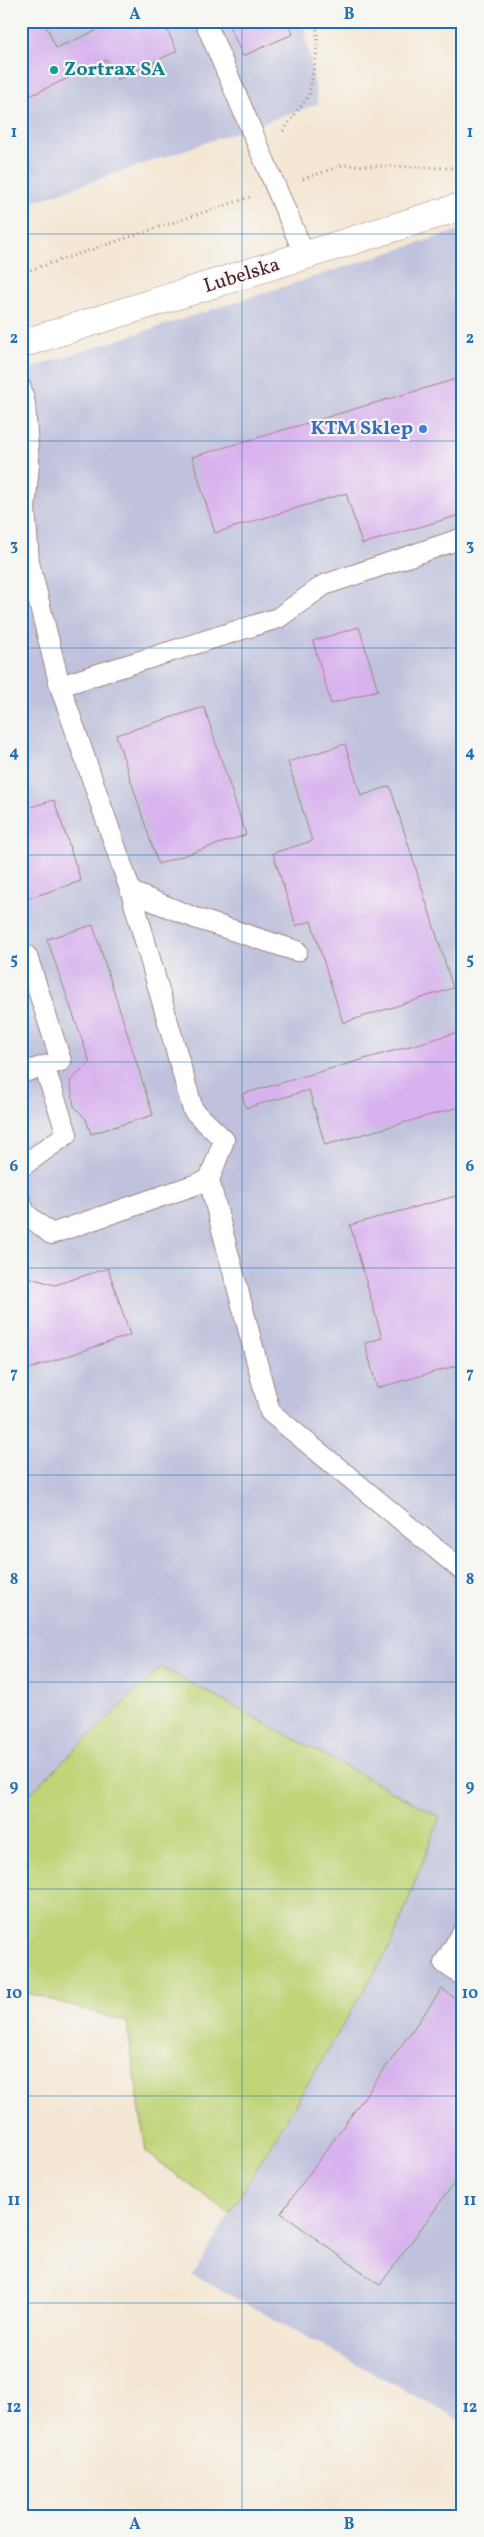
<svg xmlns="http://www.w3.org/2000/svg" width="484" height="2537" viewBox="0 0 484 2537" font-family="Vollkorn,serif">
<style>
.industrial{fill:#c0c2dd}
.green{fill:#bfd477;stroke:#847a51}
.building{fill:#d8b2ee}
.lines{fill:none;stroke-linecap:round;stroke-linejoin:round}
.service-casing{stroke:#9f8380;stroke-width:22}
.tertiary-casing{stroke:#9f8380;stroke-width:29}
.path{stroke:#9f8380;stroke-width:3;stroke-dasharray:1 4;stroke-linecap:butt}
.service{stroke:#fff;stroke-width:20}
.tertiary{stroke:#fff;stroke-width:28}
.grid{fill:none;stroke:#1f6fb2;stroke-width:1;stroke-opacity:0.55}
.culture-dot{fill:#0f9aa8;stroke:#f6f6f2;stroke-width:2}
.shop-dot{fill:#3f7fe0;stroke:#f6f6f2;stroke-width:2}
.labels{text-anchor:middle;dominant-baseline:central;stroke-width:4.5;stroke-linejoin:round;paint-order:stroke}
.culture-label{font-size:20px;font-weight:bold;fill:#0d838f;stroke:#f6f6f2;text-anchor:start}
.street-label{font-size:20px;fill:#4a1f2b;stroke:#f6f6f2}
.shop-label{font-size:20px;font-weight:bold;fill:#366cbe;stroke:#f6f6f2;text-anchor:end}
.neatline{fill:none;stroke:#1f6fb2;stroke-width:2}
.grid-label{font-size:16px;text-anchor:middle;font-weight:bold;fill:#1f6fb2}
</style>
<rect width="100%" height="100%" fill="#f6f6f2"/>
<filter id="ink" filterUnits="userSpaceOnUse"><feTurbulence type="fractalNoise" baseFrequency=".02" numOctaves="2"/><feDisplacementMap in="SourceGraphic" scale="10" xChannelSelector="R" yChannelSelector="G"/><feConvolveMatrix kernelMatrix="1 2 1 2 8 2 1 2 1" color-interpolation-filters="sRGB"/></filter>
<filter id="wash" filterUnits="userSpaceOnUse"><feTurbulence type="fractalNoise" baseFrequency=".0096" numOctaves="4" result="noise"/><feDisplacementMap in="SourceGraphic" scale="20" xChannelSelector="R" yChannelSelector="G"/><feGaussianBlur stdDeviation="1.12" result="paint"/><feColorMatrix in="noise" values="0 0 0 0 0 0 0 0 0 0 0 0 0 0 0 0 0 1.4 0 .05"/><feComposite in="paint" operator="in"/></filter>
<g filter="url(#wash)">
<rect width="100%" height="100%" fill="#f4e7d4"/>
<path class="industrial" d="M21,21h282l15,83 -297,102z
M463,229v2193l-270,-147 198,-330 -230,-278 -140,135v-1431z"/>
<path class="green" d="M161,1667l279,150 -49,128 -162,269 -83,-62 -19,-130 -106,-31v-189z"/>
<g id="blocks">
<path class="building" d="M21,21h23l12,27 40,-17 -4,-10h71l14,30 -60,29 -10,-20 -86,40z
M227,21h60l6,13 -50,22z
M463,377v137l-101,30 -16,-51 -131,40 -23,-76z
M359,627l19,63 -47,14 -18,-63z
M204,707l42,128 -88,29 -42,-129z
M345,744l16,52 29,-10 63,202 -110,35 -32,-102 -15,5 -23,-73 39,-12 -24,-79z
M54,800l27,81 -60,20v-91z
M93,925l60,190 -62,19 -5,-15 -12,-13 -4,-25 20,-18 -43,-124z
M463,1031v75l-138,39 -16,-55 -63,18 -4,-14z
M463,1194v170l-86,24 -12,-45 17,-5 -32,-113z
M21,1260l10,18 24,7 53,-17 22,67 -98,33 -11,7z
M442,1989l21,15v167l-83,114 -99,-72z"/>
</g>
</g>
<g filter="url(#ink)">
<use href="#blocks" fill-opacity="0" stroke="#9f8380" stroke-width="1"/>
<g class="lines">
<g class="service-casing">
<path id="service" d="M205,21l100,235
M21,388l4,16 4,60 -4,44 4,54 31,124 71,206 62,218 31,30 -15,40
M60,686l218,-68 46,-33 139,-47
M131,892l64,26 102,33
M21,958l6,-2 34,105 -40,12
M21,1167l46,-33 -23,-68
M21,1202l4,11 26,21 158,-54 61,232 193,159
M463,1932l-19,31 19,13"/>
</g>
<g class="tertiary-casing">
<path id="tertiary" d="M21,344l442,-138"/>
</g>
<path class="path" d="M283,131l26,-36 9,-51 -2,-23
M303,179l40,-14 110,3 10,-2
M21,273l229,-76"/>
<use href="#service" class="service"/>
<use href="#tertiary" class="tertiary"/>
</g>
</g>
<path class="grid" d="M242,21v2495M21,234h442M21,441h442M21,648h442M21,855h442M21,1062h442M21,1268h442M21,1475h442M21,1682h442M21,1889h442M21,2096h442M21,2303h442"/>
<circle class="culture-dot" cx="54" cy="70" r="5"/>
<circle class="shop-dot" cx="423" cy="429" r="5"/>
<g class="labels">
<g class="culture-label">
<text x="64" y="70">Zortrax SA</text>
</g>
<g class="street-label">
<text transform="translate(242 276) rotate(-17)">Lubelska</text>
</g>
<g class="shop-label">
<text x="413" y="429">KTM Sklep</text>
</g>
</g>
<rect width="484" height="2537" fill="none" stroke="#f6f6f2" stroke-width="55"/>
<rect x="28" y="28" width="428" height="2482" class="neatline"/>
<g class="grid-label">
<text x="135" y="19">A</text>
<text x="349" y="19">B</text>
<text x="14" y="137">1</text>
<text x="470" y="137">1</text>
<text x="14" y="343">2</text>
<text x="470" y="343">2</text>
<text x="14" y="550">3</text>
<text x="470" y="550">3</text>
<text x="14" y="757">4</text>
<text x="470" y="757">4</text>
<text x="14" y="964">5</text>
<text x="470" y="964">5</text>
<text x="14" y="1171">6</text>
<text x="470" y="1171">6</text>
<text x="14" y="1378">7</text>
<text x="470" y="1378">7</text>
<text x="14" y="1584">8</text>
<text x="470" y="1584">8</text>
<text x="14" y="1791">9</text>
<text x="470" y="1791">9</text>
<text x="14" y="1998">10</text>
<text x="470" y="1998">10</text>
<text x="14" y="2205">11</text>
<text x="470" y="2205">11</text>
<text x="14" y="2412">12</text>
<text x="470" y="2412">12</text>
<text x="135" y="2529">A</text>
<text x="349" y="2529">B</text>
</g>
</svg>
